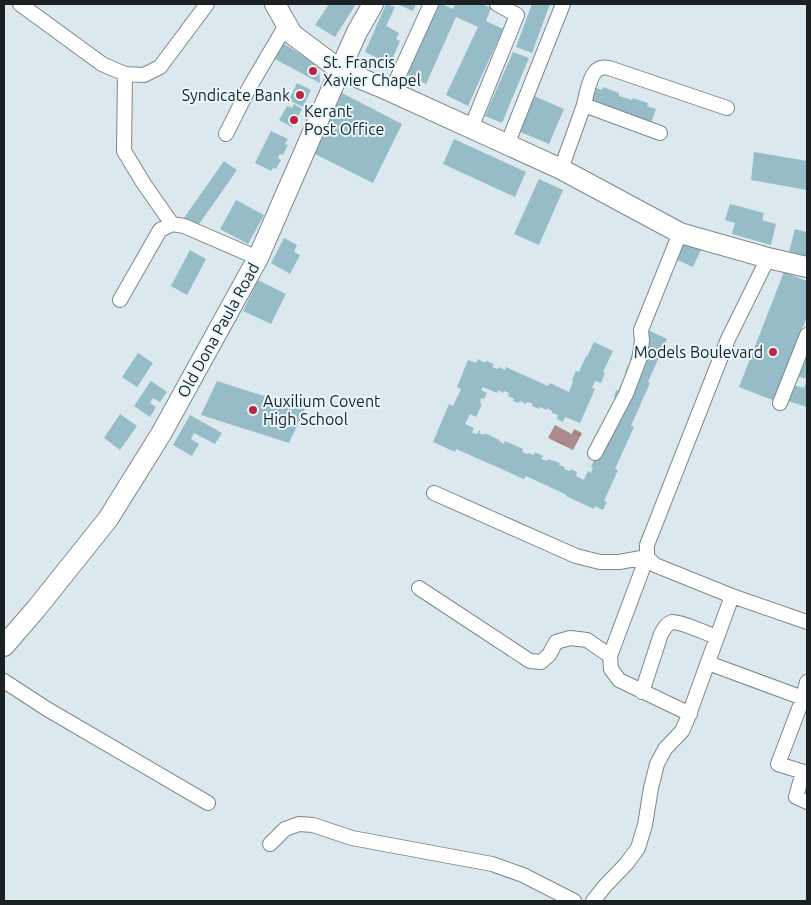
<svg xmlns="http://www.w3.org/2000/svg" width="811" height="905" viewBox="0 0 811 905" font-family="Ubuntu,sans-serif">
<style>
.water{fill:url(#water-ripples)}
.building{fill:#96bcc7}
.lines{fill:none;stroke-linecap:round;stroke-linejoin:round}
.street-casing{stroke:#7b888c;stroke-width:16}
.secondary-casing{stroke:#7b888c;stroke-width:22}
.street{stroke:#fff;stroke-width:14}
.secondary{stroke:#fff;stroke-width:20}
.poi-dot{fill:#b92842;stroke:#e8f7fb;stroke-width:2}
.labels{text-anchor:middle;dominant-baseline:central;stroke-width:4;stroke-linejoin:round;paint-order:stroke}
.poi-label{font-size:16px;fill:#1b2022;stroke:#e8f7fb;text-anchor:start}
.street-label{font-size:16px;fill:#1b2022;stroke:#e8f7fb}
</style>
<defs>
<pattern id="water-ripples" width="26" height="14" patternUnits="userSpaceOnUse" patternTransform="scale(1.25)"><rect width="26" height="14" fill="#ae8b8b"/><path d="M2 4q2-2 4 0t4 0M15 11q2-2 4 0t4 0" fill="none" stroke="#8d7171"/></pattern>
</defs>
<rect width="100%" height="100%" fill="#dbe9ee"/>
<path class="water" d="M555,425l17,9 2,-5 8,4 -9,17 -25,-12z"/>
<path class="building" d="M329,4h27l-21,33 -20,-12z
M386,4l9,3 -9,19 13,7 -3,6 4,2 -10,23 -25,-12z
M397,4h19l-3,7z
M438,4h4l11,5 2,-5h27l9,4 -5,13 17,8 -35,77 -22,-11 32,-68 -22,-10 -30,67 -20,-10z
M532,4h18l-18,49 -16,-6z
M278,40l41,26 1,17 -49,-26z
M513,52l16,6 -27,65 -17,-7z
M297,83l14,7 -8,17 -14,-7z
M591,86l11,4 1,-3 16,6v3l13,4 1,-2 15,5 -1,3 9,3 -5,14 -62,-19z
M338,91l64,33 -29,59 -62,-31z
M532,95l32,14 -15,35 -31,-13z
M294,104l8,5 -10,18 -13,-7 8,-14 5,2z
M271,131l17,8 -3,5 3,1 -5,10 -3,-1 -2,4 3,2 -5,9 -3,-1 -2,3 -16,-8z
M454,139l72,33 -11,25 -72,-33z
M754,152l53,9v29l-56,-10z
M224,161l13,9 -40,57 -13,-9z
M539,179l24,11 -24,55 -25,-11z
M236,200l28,15 -16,29 -28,-15z
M730,204l34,9 -2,7 14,4 -5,21 -39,-11 3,-11 -10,-3z
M795,229l12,3v25l-18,-5z
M672,237l29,13 -8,17 -29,-13z
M284,238l13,7 -3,7 6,3 -10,19 -19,-11z
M190,250l16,9 -19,36 -16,-9z
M784,272l23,9v35l-32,85 -36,-14z
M258,280l28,14 -15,30 -28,-13z
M644,328l23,11 -19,43 2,1 -19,43 3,1 -19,42 3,1 -14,31 3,1 -4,8 -8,-4 -1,3 -28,-13 1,-1 -41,-19 -2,3 -68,-30 -1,3 -22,-10 16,-38 4,2 8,-17 -4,-2 11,-27 8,3 2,-4 7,4 1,-2 8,3 -2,3 6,2 1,-2 6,3 1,-3 42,19 2,-3 19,9 4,-11 -1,-1 4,-9 3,1 7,-16 1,1 7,-15 19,9 -10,21 2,1 -4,10 -6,-2 -3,7 3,1 -15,34 -15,-6 -2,5 -6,-3 1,-4 -6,-2v-2l-5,-3v2l-7,-3 -1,2 -7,-3 1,-2 -6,-2 -1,2 -6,-3 -1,2 -6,-2 1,-2 -6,-3 1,-3 -5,-2 -1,2 -5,-3 -1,3 -14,-6 -2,3 6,3 -3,6 -3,-1 -1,5 2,1 -6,13 -6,-3 -5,10 9,4 -2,5 5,1 2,-4 1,1 -1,2 5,2 1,-2 14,7v1l5,3 1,-3 18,8 -1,3 5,2 1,-1 6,2 1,-3 8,4 -2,3 6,2 1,-2 12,4 -1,2 6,2 -1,2 6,2 1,-2 6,3 -1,4 8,4 4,-9 3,2 2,-5 -2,-1 3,-7 -2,-1 22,-56h-1l2,-6h-1l2,-7 2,1 3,-7 2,1 3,-5 -2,-1 3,-6 -2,-1 3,-7 1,1 2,-6 -1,-1z
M138,353l15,10 -16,24 -15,-10z
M802,357l5,2v48l-19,-6 5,-16 11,3 3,-9 -11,-3z
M151,381l16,11 -7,10 -7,-4 -3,5 6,4 -6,10 -16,-11z
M217,381l88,28 -16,34 -88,-28z
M120,414l17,12 -17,24 -16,-12z
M190,415l32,18 -7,11 -21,-11 -3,6 8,5 -7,12 -19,-11z"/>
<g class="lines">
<g class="street-casing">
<path id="street" d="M20,4l82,60 23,10 19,1 16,-8 47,-63
M125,74l-1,77 20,33 28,40
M391,92l40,-88
M584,105c2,-9 6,-30 13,-35 4,-3 8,-3 12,-2l118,40
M471,128l46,-113 -20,-11
M226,134l23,-46 37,-63
M507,145l56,-141
M561,169l23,-64 76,28
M120,300l40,-70 12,-6 12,2 74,32
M780,403l27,-68
M595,453l31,-59 13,-34 3,-19 -1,-11 39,-97
M434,493l142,63 24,6h19l28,-5 -37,99 1,13 8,11 71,34
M419,588l111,73 11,1 8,-7 7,-13 14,-4 17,2 23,16
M732,596l75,26
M708,663l95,35
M4,681l43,28 161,94
M807,682l-4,16 -25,66 29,9
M642,692l19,-58c3,-5 5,-10 11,-12 8,-1 36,12 45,15
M803,772l-7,25 11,5
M270,844l15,-15 14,-5 14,1 39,13 140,26 31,11 51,26
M593,901l12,-15 22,-23 11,-15 7,-23 6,-37 6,-24 8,-15 17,-18 5,-11 45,-124 -77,-31 -8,-8v-12l81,-206 40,-81"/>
</g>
<g class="secondary-casing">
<path id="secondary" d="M275,4l17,30 48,36 41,17 180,82 119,64 88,25 39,9
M4,646l32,-37 72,-90 53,-85 97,-176 82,-188 17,-38 16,-28"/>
</g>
<use href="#street" class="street"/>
<use href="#secondary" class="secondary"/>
</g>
<g class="poi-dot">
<circle cx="313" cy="71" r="5"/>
<circle cx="300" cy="95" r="5"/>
<circle cx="294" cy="120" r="5"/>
<circle cx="773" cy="352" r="5"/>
<circle cx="253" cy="410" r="5"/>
</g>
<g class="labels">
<g class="poi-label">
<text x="323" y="62">St. Francis<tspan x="323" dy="18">Xavier Chapel</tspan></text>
<text x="290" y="95" text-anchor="end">Syndicate Bank</text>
<text x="304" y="111">Kerant<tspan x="304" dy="18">Post Office</tspan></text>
<text x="763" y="352" text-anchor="end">Models Boulevard</text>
<text x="263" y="401">Auxilium Covent<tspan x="263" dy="18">High School</tspan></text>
</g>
<g class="street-label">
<text transform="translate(218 330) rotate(-61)">Old Dona Paula Road</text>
</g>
</g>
<rect width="811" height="905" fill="none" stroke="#1b2022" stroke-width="10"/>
</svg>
